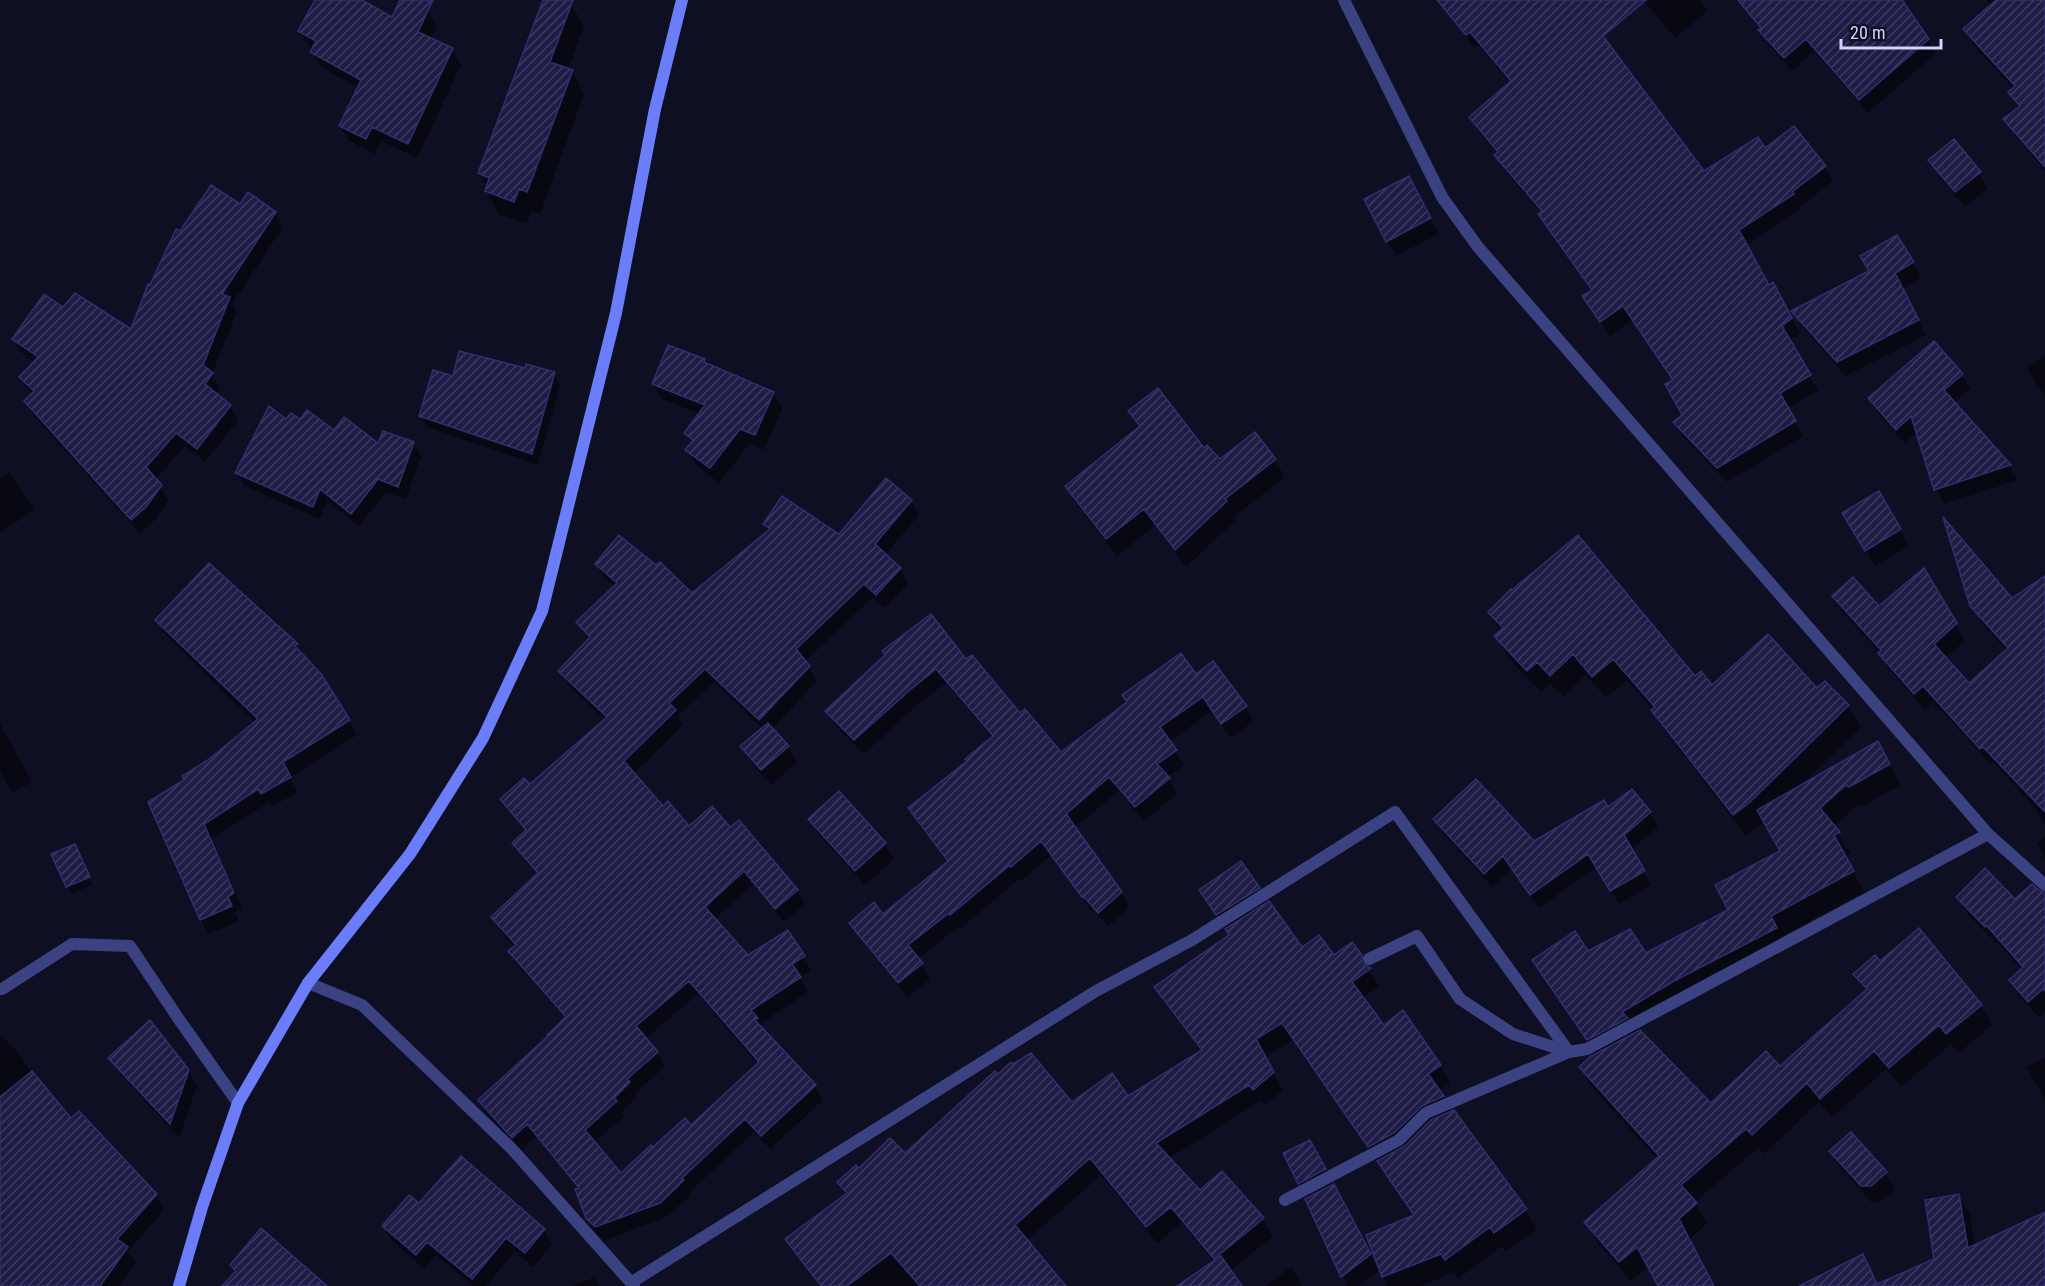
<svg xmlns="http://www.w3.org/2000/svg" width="2045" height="1286" viewBox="0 0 2045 1286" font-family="'Roboto Condensed',sans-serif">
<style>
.shadow{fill:#0007;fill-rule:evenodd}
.building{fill:url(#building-hatch);stroke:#312e6f;stroke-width:1.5;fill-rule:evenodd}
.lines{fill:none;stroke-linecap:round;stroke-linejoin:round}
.lane{stroke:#3b4281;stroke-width:12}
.street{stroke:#3b4281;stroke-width:12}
.secondary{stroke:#6c7dfb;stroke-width:12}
</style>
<defs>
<pattern id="building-hatch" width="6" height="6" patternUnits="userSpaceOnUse" patternTransform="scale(1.5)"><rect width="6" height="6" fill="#1e1b44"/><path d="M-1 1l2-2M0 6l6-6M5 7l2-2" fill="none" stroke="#3e3b60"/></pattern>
</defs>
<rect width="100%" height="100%" fill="#0f0f23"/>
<path class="shadow" d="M317,0h42l33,19 9,-19h4l23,11 9,15 -6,13 21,10 9,16 -44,93 -36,-17 -6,13 -26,-13 -9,-15 18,-38 -37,-21 -9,-15 1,-3 -4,-3 -9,-15z
M544,0h18l9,4 13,22 -16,44 4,1 12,23 -44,120 -9,-3 -4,13 -28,-10 -13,-23 2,-4 -8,-14z
M1437,0h132l135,174 61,-24 60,17 8,14 -33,26 1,2 -54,36 22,42 12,12 19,34 -11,8 29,50 -31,17 16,28 -76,46 -44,-45 -8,-14 9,-8 -10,-34 -42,-61 -22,16 -26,-39 8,-6 -43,-62 -9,-14 2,-2 -38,-43 -8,-14 2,-2 -19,-22 -8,-15 40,-33 -32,-39 -4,3z
M1643,0h57l7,11 -32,27z
M1743,0h157l36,53 -68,60 -54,-62 -22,20 -24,-27 -7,-14 -12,-15 -8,-14z
M1987,0h58v171l-30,-35 -10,-16 14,-11 -9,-16 4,-4 -40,-43 -9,-16 26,-23z
M1930,160l49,13 9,15 -23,19 -26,-31z
M1418,193l21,41 -43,22 -9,-15z
M240,206l35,7 8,14 -51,77 5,8 -25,62 8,14 -5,6 15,12 8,14 -33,42 -20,-16 -30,34 14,20 -15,21 -14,12 -106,-117 -8,-15 6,-7 -11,-16 14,-15 -13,-10 -8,-14 49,-30 69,22 19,-44 30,-54z
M1897,237l24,41 -19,11 24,46 -80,41 -44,-50 -9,-15 78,-39z
M2045,355v41l-18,-27z
M704,360l2,4 67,29 9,16 -18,41 -15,-6 -30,39 -23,-18 -9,-15 5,-7 -6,-10 14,-19 -38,-15 -9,-15z
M554,373l6,12 -22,80 -111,-38 -6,-11 33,-38z
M1962,375l8,14 -16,14 56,63 8,14 -74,24 -8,-14 -18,-58 -13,11 -27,-30 -8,-14z
M1130,411l74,40 16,10 55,-1 10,17 -51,40 2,3 -50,47 -31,-42 -38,31 -40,-52 -10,-18 73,-58z
M300,421l79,25 34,-3 8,13 -15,43 -20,-7 -27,34 -32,-25 -7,18 -76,-33 -7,-13 49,-51z
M10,472l24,38 -34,23v-54z
M1878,493l31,53 -34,20 -31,-53z
M911,501l8,14 -34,40 15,14 8,14 -23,25 -12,-11 -69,65 13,19 -45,48 16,18 9,15 -26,23 -20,-23 -9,-16 21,-17 -49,-47 -36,34 5,9 -50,49 30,34 26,20 41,1 67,61 8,14 -21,18 -31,-38 -38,35 33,38 55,-1 8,14 -11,8 8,14 -48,32 5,9 50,53 8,14 -53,49 -16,-17 -65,61 2,2 -23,21 -64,25 -8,-9 -9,-15 -8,-28 -43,-52 -15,14 -33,-36 -8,-14 86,-82 -48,-53 -8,-14 5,-4 -14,-16 -8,-14 45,-43 -16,-18 -8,-14 12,-11 -16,-19 -8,-14 28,-13 76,-65 -38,-36 -8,-14 29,-31 -12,-18 38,-35 -10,-8 -8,-14 95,30 77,-63 -5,-8 75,12zM698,994l60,71 -67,62 -38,22 -32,27 -27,-33 30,-27 -2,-4 15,-15 -2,-4 30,-26 -8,-14 -12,-14z
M1924,570l41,71 -20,17 24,27 38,-34 -25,-28 -10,-18 39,-5 34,-22v246l-12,-19 -40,-43 -2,2 -58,-62 -8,8 -36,-41 -9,-16 -37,-40 -9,-16 44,11z
M1489,612l206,66 17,9 105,4 31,14 13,22 -61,59 89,-22 12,21 -40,22 -2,-3 -26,23 17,26 -5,3 19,36 -83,45 6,12 -101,53 -48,28 73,75 69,-37 86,-76 -11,-18 25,-11 101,43 11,19 -33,28 -8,-9 -50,43 -15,-18 -54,48 -13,-15 -55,52 -6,-6 -63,54 12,21 -18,17 25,46h-55l-10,-20 -18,15 -34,-39 -11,-20 72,-62 -66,-73 -12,-19 17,-13 -51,-74 -12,-20 54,-8 58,1 84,-43 52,-59 -17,-31 -19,15 -80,-104 -13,-22 -26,-30 -21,18 -20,-23 -23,22 -13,-14 -9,9 -33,-34 -12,-21 5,-5z
M157,620l139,25 8,13 17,18 36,59 -67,43 8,14 -27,15 -3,-4 -57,36 31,69 -7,4 4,9 -30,13 -8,-14 -51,-117 36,-23 70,-57 -90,-88z
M887,656l79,5 95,93 134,-78 50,31 9,14 -23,17 -19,-27 -43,31 15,23 -17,13 10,16 -33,27 -25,-30 -45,37 47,64 8,15 -21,20 -15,-18 -2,2 -40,-56 -30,26 -2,-2 -59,50 -2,-2 -40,32 12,20 -23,18 -47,-59 -9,-15 32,-7 65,-53 -30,-40 -8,-15 58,-46 24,-24 -46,-55 -28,21 -54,50 -28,-28 -9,-15z
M0,724l32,58 -20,11 -12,-22z
M1632,791l18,22 8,14 -27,23 20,35 -32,19 -22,-37 -58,41 -28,-39 -19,18 -49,-54 -8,-13 98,23 74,-34z
M810,819l75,25 9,15 -29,26 -46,-50z
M2045,836v22l-8,-14z
M79,853l13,32 -21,9 -18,-39z
M1258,888l9,16 35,45 31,8 27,-1 19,30 -16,12 20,29 57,38 10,18 -12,8 14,22 2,-1 71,98 12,20 -31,21 -4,-5 -44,33 -4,-6 -34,13h-32l-8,-16 -22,16h-10l-42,-86 36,1 35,67 38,-51 -35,-54 -1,1 -86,-124 -28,17 18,33 -19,16 -4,-5 -92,58 32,33 22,-19 41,46 10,17 -43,35 10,15h-43l17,-24 -32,-39 -25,20 -56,-68 -75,66 37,45h-244l-32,-47 59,-44 -7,-13 20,-12 213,-66 56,-6 74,-47 -36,-46 -10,-17 75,-52 -21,-31z
M2045,894v118l-6,5 -19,-20 -9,-17 11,-10 -26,-29 -1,1 -28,-28 -9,-17 57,4z
M0,1034l20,21 8,13 43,52 85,75 8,15 -36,41 8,12 -17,23h-119z
M2045,1057v44l-18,-34z
M110,1058l78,12 9,16 -18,52 -60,-65z
M1851,1134l35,39 9,16 -15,13h-9l-31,-35 -9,-15z
M1309,1142l20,35 -26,14 -4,-8z
M461,1158l83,72 8,15 -19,22 -18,-16 -29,35h-13l-37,-31 -12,14 -32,-28 -8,-14 35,-21z
M1958,1195l12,20 5,31 70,-33v73h-242l59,-30 16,29 58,-25z
M1291,1267l11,19h-37z
M595,1277l5,9h-28z"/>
<path class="building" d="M315,0h47l30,17 8,-17h33l-15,32 35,16 -45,96 -36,-17 -6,12 -27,-13 22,-46 -51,-28 6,-11 -18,-10z
M543,0h30l-23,62 23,8 -46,122 -8,-3 -5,13 -29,-11 4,-13 -11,-5z
M1437,0h209l-43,36 101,135 54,-34 7,11 29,-22 32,40 -33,25 1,3 -55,36 30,55 4,-3 19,36 -10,8 29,49 -31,18 16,28 -79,47 -44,-46 9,-7 -17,-31 8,-4 -50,-74 -23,16 -18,-26 10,-6 -54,-76 4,-3 -48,-56 4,-3 -29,-35 42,-36 -41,-49 -4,3z
M1738,0h164l27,39 -70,61 -53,-61 -22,19 -26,-28 3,-2z
M1996,0h49v167l-42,-48 17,-13 -12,-14 7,-6 -52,-57z
M1954,139l27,33 -26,20 -27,-32z
M1409,176l22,42 -45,24 -22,-43z
M211,185l29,19 8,-12 28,20 -54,82 8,3 -27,68 10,8 -8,11 26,21 -34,44 -21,-16 -30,34 16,18 -16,22 -15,13 -107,-119 10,-10 -15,-14 19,-20 -26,-18 32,-45 19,13 12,-14 56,36 17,-45 2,1 26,-56 4,2z
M1897,235l17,27 -19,11 24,47 -82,42 -46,-51 78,-40 -9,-15z
M1934,341l29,33 -19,16 67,75 -77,25 -23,-74 -15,14 -28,-32z
M668,345l37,14 -1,3 70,30 -19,43 -15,-6 -30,39 -25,-18 8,-10 -9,-7 21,-28 -53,-21z
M459,351l66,17 1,-4 29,8 -23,82 -113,-38 14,-46 20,6z
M1158,388l46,60 3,-3 13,14 35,-27 21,27 -51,40 2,2 -52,49 -31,-41 -38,30 -41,-53 75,-60 -12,-15z
M269,406l17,13 5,-6 9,6 7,-9 27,20 10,-13 34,26 5,-12 31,11 -16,45 -20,-8 -27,35 -31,-25 -7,18 -78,-34z
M886,478l26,22 -37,44 26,24 -25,27 -12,-11 -68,65 14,17 -51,54 -54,-51 -36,34 7,7 -52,51 39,45 5,-5 21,25 23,-20 18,21 9,-7 59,70 -23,19 -31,-38 -39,36 43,48 40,-25 17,26 -13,8 9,13 -50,33 7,8 -3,2 61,65 -55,51 -16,-17 -63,59 2,2 -24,23 -65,24 -9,-9 -11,-29 4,-1 -52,-64 -15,14 -34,-38 70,-64 -1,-1 19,-18 -58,-66 8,-6 -25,-28 47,-44 -26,-30 14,-13 -26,-31 24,-21 6,6 77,-67 -49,-46 32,-34 -14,-15 41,-39 -22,-19 24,-29 37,30 4,-3 32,31 78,-64 -7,-5 19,-28 57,38zM689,981l70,81 -68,63 -6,-7 -32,29 -2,-2 -30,28 -36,-43 32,-29 -3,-3 16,-16 -3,-3 31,-27 -22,-26z
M1879,491l22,38 -36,22 -23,-38z
M1943,517l69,81 33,-22v236l-62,-65 -3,2 -57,-63 -9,8 -36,-41 3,-3 -49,-54 21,-19 26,29 45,-38 33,55 -23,21 35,39 39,-35 -38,-42z
M1578,535l117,141 6,-5 11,14 56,-51 49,54 8,-7 24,24 -100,98 -16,12 -82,-105 4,-3 -42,-48 -21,18 -19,-23 -23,22 -13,-14 -10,9 -33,-35 9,-8 -15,-16 23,-23 1,1z
M209,563l89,81 -3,2 27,29 28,45 -67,42 8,15 -30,17 -3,-5 -54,35 30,69 -6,4 4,9 -32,14 -52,-118 36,-22 -2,-4 26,-16 50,-41 -103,-99z
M931,614l35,45 6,-4 48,58 5,-4 36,43 66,-50 -5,-7 59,-42 15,21 17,-13 34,45 -26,18 -18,-27 -43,30 17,23 -20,14 13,14 -35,29 -26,-30 -43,37 56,78 -24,21 -15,-17 -1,1 -41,-56 -30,26 -1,-2 -60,50 -1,-2 -41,32 15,18 -25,20 -49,-60 25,-21 9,12 65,-53 -40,-53 59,-47 -2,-2 28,-23 -57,-67 -26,21 -56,50 -29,-29 60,-56 -3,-4z
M768,723l21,23 -28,24 -21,-24z
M1878,741l12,23 -41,23 -3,-2 -26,23 20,24 -6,3 20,36 -83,45 6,12 -103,53 -52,31 6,6 -41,22 -55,-80 43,-29 13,20 42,-22 16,24 82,-43 -13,-25 65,-34 -23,-41z
M1476,779l58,62 70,-41 4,7 24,-18 19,23 -27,23 21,36 -35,20 -22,-37 -58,41 -27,-39 -19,18 -51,-55z
M839,791l47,52 -31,28 -47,-52z
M75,844l15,33 -24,10 -15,-33z
M1241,861l19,27 -44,27 -17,-25z
M1985,868l30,31 17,-15 8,7 5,2v98l-2,-2 -15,13 -19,-22 14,-13 -37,-42 -1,2 -29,-30z
M1269,901l33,46 17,-12 15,20 18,-13 10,13v8l9,5 -19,14 32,43 19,-15 38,55 -13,9 16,22 -22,10 -28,27 -26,14 -86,-124 -26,16 18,33 -21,18 -4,-5 -93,58 44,47 22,-19 42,47 -50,41 -43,-52 -25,20 -56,-69 -75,67 51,61h-146l-29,-33 -44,33h-26l-36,-47 62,-46 -10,-11 19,-17 3,3 31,-30 15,15 90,-82 3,3 13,-12 2,2 18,-11 41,49 40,-29 16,23 74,-46 -48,-63 75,-52 -4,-6z
M1919,928l63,77 -36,29 -7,-9 -50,43 -15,-17 -54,48 -13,-16 -55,52 -6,-6 -65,56 16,18 -18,16 35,67h-56l-21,-39 -18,15 -35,-40 75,-66 -80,-89 12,-11 49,-26 71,73 55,-52 14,15 87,-77 -14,-15 22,-19 5,6z
M150,1020l39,50 -19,54 -62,-66z
M32,1071l39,47 8,-7 78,83 -40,45 11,8 -28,39h-100v-189z
M1454,1110l73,99 -33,24 -4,-6 -45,33 -4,-6 -59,23 -16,-42 48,-20 -37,-54 28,-15 26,-26z
M1851,1132l36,40 -16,14h-10l-32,-35z
M1310,1140l16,29 -28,15 -15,-31z
M461,1156l84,73 -20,24 -19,-15 -34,41 -45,-37 -11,13 -34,-29 27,-31 10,8z
M1334,1184l37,70 -30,23 -36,-78z
M1959,1194l9,54 77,-36v74h-246l64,-32 14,30 57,-25 -9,-59z
M261,1228l66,58h-105l14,-15 -6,-6z
M1221,1256l21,30h-65z"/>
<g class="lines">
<path class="lane" d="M1369,959l48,-23 43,63 53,35 56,18
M308,983l54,22 150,144 122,137
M1285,1200l114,-60 27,-27 143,-61"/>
<path class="street" d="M1344,0l98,197 36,50 510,587 57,51
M0,989h2l70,-45 58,2 48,72 60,85
M632,1282l464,-291 96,-51 203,-128 174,240 18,-3 401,-215"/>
<path class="secondary" d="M179,1286l23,-79 36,-104 70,-120 102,-129 73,-116 59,-127 74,-298 39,-204 27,-109"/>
</g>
<path d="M1841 39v9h100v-9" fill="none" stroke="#d2d3fe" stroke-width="3"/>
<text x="1850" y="39" font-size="18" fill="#d2d3fe" stroke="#0f0f23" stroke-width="4.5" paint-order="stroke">20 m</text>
</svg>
